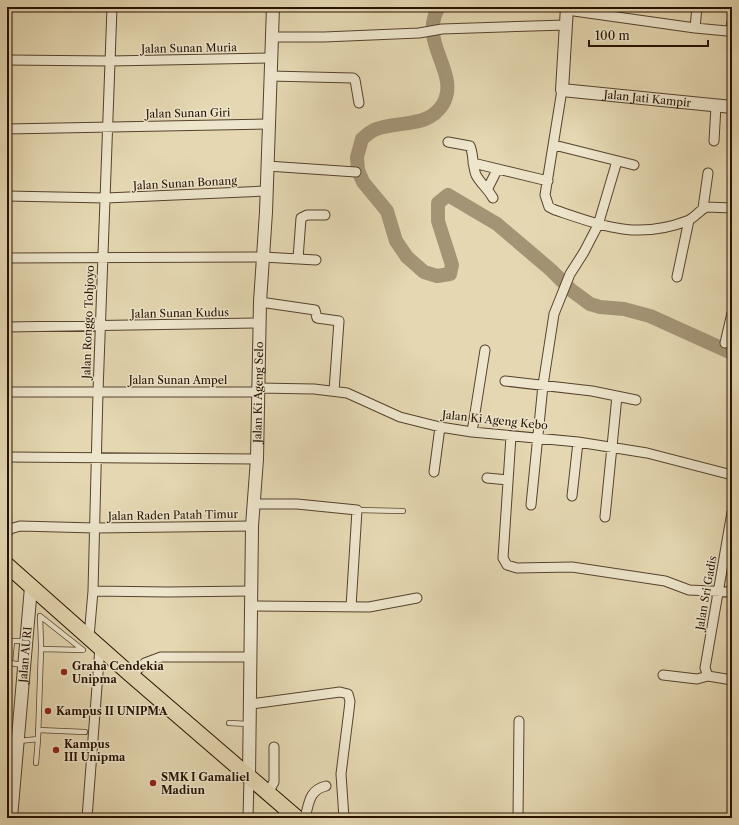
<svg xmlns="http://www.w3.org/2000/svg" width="739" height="825" viewBox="0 0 739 825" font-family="'Libre Caslon Text',serif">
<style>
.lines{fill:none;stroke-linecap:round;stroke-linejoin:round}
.river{stroke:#a39475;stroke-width:14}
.service-casing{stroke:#56422c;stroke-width:6}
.minor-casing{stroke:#56422c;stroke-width:11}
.tertiary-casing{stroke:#56422c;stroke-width:14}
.primary-casing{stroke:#261100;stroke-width:17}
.service{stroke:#ede5cc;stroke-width:4.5}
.minor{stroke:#ede5cc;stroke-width:9}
.tertiary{stroke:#ede5cc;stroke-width:12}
.primary{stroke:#e4d7b1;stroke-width:15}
.poi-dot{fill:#8f2418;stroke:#ede5cc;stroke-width:1.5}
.labels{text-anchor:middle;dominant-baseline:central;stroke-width:3;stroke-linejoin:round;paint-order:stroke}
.street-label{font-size:11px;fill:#261100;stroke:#ede5cc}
.poi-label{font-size:11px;font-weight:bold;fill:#261100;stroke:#ede5cc;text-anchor:start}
</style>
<rect width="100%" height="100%" fill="#e4d7b1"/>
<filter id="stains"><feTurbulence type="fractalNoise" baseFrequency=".005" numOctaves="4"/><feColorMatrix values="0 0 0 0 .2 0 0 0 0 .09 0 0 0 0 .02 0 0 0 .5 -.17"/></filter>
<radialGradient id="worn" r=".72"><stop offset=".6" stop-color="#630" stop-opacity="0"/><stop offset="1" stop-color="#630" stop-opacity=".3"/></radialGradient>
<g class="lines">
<path class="river" d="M439,7c-22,35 22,66 4,97 -15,25 -46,16 -69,26 -4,2 -9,6 -12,9l-5,18 1,13 5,12 24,29 9,30 11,16 17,15 13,4 13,-2 2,-9 -14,-44v-18l10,-8 49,29 54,46 20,20 19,14 10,3 24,2 26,7 82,37"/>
<g class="service-casing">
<path id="service" d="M357,510l46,1
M23,665l-13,-2 2,-22h13
M229,723l19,1
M38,730l47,2
M19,741l19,-2 3,-90v-4l-1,-29 43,34 -42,-1
M36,763l2,-24
M116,817l29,1"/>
</g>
<g class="minor-casing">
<path id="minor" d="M567,10l128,18 32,3 4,-3 1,-6
M695,28l2,-21
M273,37h51l95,-4 23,-4 124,-4
M7,60l103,1 160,-3
M270,76l83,2 2,2 4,23
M562,90l-17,105 4,12 6,3c48,16 82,30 132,11 8,-3 12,-11 20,-14l25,1
M7,129l261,-5
M714,141l2,-35
M448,142l22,4c4,9 2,19 6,29 5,9 12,14 17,23
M554,145l80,20
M473,163l75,18
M267,166l89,6
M488,188l9,-18
M7,196l99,2 160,-7
M703,208l5,-35
M7,258l256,-1 53,3
M298,259l3,-41 6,-3h18
M677,277l12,-57
M260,302l55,8 2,8 22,3 -5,70
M7,327l253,-4
M725,343l7,-30
M505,381l87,10 44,9
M258,388l56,1 33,4 53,24 40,10 32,5 106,10 69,11 85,22
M7,392h251
M472,432l13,-82
M511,436l-8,122 4,7 10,3 55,-1 93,14 24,9 43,2
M7,457l250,2
M434,472l6,-45
M487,478l21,2
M572,496l6,-54
M253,504h44l60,6 -6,97
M531,505l12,-120 11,-71 16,-40 14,-22 14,-27 19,-64
M605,517l12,-121
M7,533l3,-4 10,-3 75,2 157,-2
M93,591l75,1 83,-1
M251,606l118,1 48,-9
M89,637l4,-46 5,-199 14,-385
M131,675l14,-12 16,-6h90
M663,675l34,4 11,-3
M708,676l-3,-8 27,-156
M708,676l24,4
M251,704l89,-12 8,2 2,7 -1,9 -8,64 3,44
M268,793l6,-11v-35
M87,818l13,-171
M248,818l1,-41
M305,818c4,-15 4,-28 21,-32
M518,818l1,-97"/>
</g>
<g class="tertiary-casing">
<g id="tertiary">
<path id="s1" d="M567,7l-5,83 170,17"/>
<path id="s2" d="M249,777l3,-251 5,-67 3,-157 6,-90 7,-205"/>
<path id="s3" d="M11,818l20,-231"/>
</g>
</g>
<g class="primary-casing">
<path id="primary" d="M7,565l124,110 166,143"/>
</g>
<use href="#service" class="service"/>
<use href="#minor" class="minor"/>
<use href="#tertiary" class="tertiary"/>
<use href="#primary" class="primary"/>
</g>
<g class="poi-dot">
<circle cx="64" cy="672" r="4"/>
<circle cx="48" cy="711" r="4"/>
<circle cx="56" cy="750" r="4"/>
<circle cx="153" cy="783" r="4"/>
</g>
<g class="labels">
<g class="street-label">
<text transform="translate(189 48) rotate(-1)">Jalan Sunan Muria</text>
<text stroke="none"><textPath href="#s1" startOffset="169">Jalan Jati Kampir</textPath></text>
<text transform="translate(188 113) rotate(-1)">Jalan Sunan Giri</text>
<text transform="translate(185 183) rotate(-3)">Jalan Sunan Bonang</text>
<text transform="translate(180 313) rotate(-1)">Jalan Sunan Kudus</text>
<text transform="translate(88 322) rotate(-88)">Jalan Ronggo Tohjoyo</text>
<text x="178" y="380">Jalan Sunan Ampel</text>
<text stroke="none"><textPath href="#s2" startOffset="385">Jalan Ki Ageng Selo</textPath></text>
<text transform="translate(495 420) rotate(6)">Jalan Ki Ageng Kebo</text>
<text transform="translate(173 515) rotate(-1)">Jalan Raden Patah Timur</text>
<text transform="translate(706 593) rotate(-80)">Jalan Sri Gadis</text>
<text stroke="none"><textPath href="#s3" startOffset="164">Jalan AURI</textPath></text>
</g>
<g class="poi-label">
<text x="72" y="666">Graha Cendekia<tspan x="72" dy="13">Unipma</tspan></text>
<text x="56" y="711">Kampus II UNIPMA</text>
<text x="64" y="744">Kampus<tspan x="64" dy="13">III Unipma</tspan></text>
<text x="161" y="777">SMK I Gamaliel<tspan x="161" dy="13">Madiun</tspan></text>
</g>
</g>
<rect width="739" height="825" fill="none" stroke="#e4d7b1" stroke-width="24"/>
<rect x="8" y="8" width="723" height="809" fill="none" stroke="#261100" stroke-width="2"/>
<rect x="12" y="12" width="715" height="801" fill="none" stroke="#261100"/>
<path d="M589 40v6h119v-6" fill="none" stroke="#261100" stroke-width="2"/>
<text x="595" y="40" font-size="12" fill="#261100" stroke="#ede5cc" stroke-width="3" paint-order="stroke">100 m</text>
<rect width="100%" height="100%" filter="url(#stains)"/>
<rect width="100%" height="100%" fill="url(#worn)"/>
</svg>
